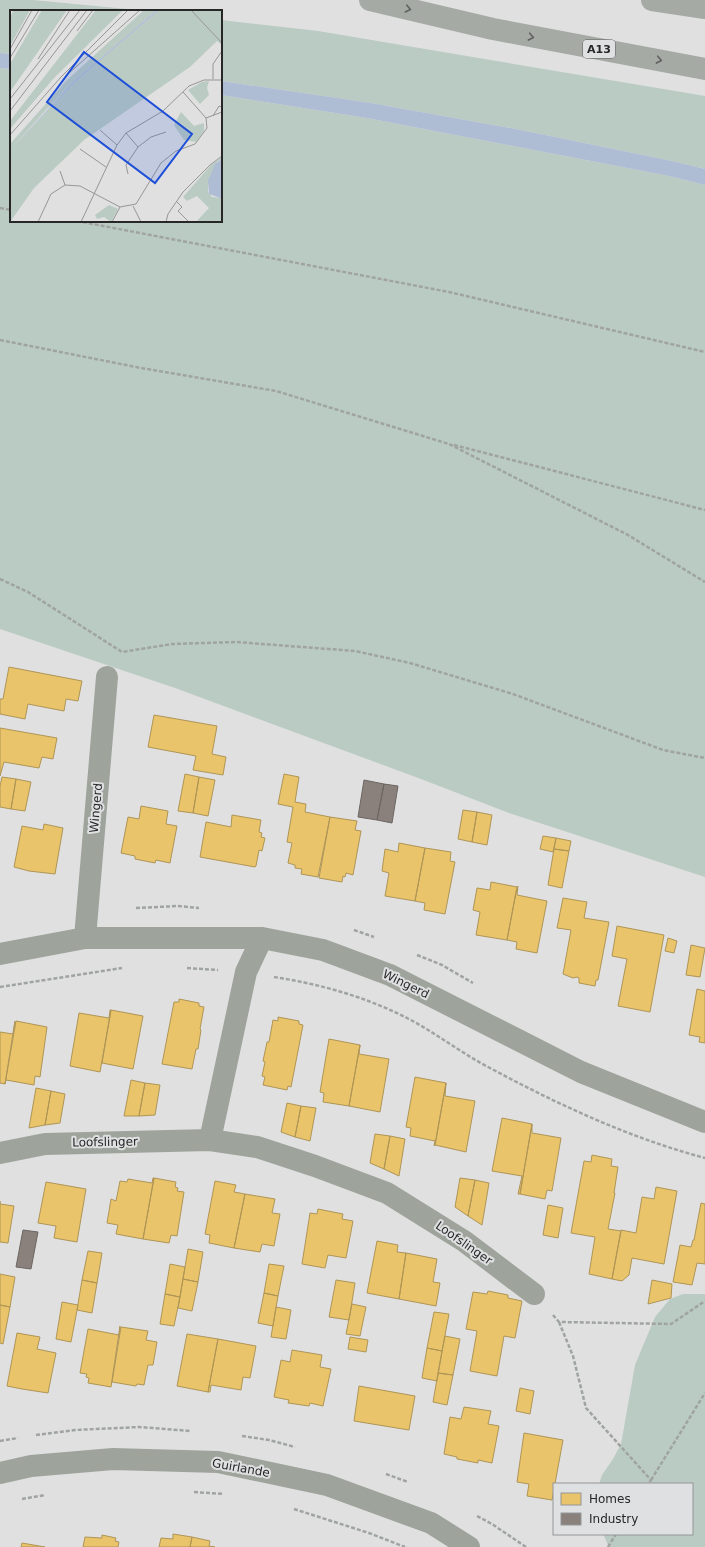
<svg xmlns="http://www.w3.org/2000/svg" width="705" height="1547" viewBox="0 0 705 1547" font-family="'DejaVu Sans',sans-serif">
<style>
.green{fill:#bacbc3}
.water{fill:#aebcd4}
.homes{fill:#e9c46a;stroke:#af9556}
.industry{fill:#8a817c;stroke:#6c6662}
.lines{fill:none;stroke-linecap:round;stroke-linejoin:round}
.path{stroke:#a0a4a0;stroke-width:2.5;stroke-dasharray:4 2;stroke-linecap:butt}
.street{stroke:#9ea49c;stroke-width:22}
.highway{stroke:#a5aaa5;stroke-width:22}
.oneway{stroke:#606260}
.labels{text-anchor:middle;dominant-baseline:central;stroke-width:4;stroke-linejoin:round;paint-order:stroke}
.shield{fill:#dfe0e2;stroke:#5e5e5f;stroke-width:1}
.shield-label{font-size:11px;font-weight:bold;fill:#272727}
.street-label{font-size:12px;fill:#272727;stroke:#dfe0e2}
.inset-road{fill:none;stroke:#969697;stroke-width:1}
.view{fill:#1d4ed8;fill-opacity:0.15;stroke:#1d4ed8;stroke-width:2}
.inset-edge{fill:none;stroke:#272727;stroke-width:2}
</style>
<rect width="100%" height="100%" fill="#e0e0e1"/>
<path class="green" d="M0,0h33l115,11h-137v43l-11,-1z
M221,20l97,11 387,65v73l-33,-8 -156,-32 -145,-26 -150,-22z
M0,68l11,1v152h210v-126l146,23 302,58 36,9v692l-196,-64 -88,-34 -246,-91 -175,-59z
M683,1294h22v253h-96l-6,-13h89v-50h-93l3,-9 11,-16 8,-15 14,-79 20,-48 15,-18z"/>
<path class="water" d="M0,53l11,1v15l-11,-1z
M221,81l150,22 145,26 156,32 33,8v16l-36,-9 -302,-58 -146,-23z"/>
<path class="homes" d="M9,667l73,14 -4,20 -12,-2 -2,12 -36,-7 -3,15 -25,-5v-15h3z
M154,715l63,11 -5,28 14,3 -3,18 -30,-5 3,-14 -48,-9z
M0,728l57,10 -4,21 -11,-2 -3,11 -35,-6 -4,14z
M185,774l14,3 -6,36 -15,-2z
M284,774l15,3 -4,25 11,2 -1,8 25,5 -12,60 -17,-3 1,-5 -7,-1v-3l-7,-2 4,-20 -5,-1 6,-35 -15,-3z
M2,777l14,2 -5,30 -11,-2v-21z
M199,777l16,3 -7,36 -15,-3z
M16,779l15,3 -6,29 -14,-2z
M141,806l27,5 -2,13 11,2 -7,37 -14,-3 -1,3 -20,-4v-3l-14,-3 7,-36 11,2z
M463,810l14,2 -5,30 -14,-3z
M477,812l15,3 -5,30 -15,-3z
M232,815l29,5 -2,12 3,1 -1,4 4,1 -3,13 -3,-1 -3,16 -1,1 -55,-10 6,-35 25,5z
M330,817l27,4 -2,9 6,1 -8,44 -7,-2 -1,4 -2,-1 -1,6 -23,-4z
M44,824l19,4 -8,46 -26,-3 -15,-4 8,-41 21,4z
M543,836l13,2 -3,14 -13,-3z
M556,838l15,3 -2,10 -15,-2z
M399,843l26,5 -10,53 -30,-5 4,-23 -7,-2 3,-22 13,3z
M425,848l26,4 -1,9 5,1 -10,52 -21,-4 1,-7 -10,-2z
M554,849l15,2 -7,37 -14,-3z
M491,882l26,5 -10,53 -31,-5 4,-23 -7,-2 4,-22 13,2z
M518,886l-1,9 30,6 -10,52 -21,-4 1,-7 -10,-2 10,-53z
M563,898l24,4 -3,16 25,4 -11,58h-2l-1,6 -16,-3v-5l-2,-1 -4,1 -10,-4 8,-44 -14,-2z
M617,926l47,9 -14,77 -32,-6 9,-47 -15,-3z
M668,938l9,3 -3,12 -9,-2z
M691,945l14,3 -5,29 -14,-2z
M697,989l8,2v52l-6,-1 1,-5 -11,-2z
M179,999l20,4v3l5,1 -4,22 1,1 -3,19h-2l-4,20 -30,-5 12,-62h5z
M110,1010h1l-11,62 -30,-6 9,-53 30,5z
M111,1010l32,6 -10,53 -31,-6z
M278,1017l21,4v3l4,1 -12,62 -3,-1 -1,4 -24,-5 2,-8 -3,-1 3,-14 -2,-1 4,-19h2l4,-22 5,1z
M15,1021l-10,63 -5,-1v-51l13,2z
M16,1021l31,6 -7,50 -5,-1 -1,9 -28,-5 -1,4z
M329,1039l31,6 -11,61 -26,-4 1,-9 -4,-1z
M360,1045l-1,9 30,5 -9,53 -31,-6z
M415,1077l31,6 -11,62 -1,1 1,-5 -25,-5 1,-8 -5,-1z
M131,1080l14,3 -6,33h-15z
M145,1083l15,2 -5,30 -16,1z
M446,1083l-1,13 30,5 -9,51 -31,-7z
M36,1088l15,3 -6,34 -16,3z
M51,1091l14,3 -5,29 -15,2z
M287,1103l14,3 -6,31 -14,-5z
M301,1106l15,2 -6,33 -15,-4z
M502,1118l30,6 -12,70h-2l4,-18 -30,-5z
M532,1124v9l29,5 -9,53 -5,-1 -2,9 -25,-5z
M375,1134l15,2 -6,33 -14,-6z
M390,1136l15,3 -6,37 -15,-7z
M592,1155l20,4 -1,7 7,1 -4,26h1l-7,36 13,2 -9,48 -23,-5 6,-37 -24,-4 13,-72 7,1z
M153,1178h1l-11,61 -27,-5 2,-9 -11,-2 4,-24 5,2 4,-20 7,1 1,-3 24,4z
M154,1178l22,4 -1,5 3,1 -1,3 7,1 -7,44 -6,-1 -2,8 -26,-4z
M460,1178l15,2 -7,36 -13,-9z
M475,1180l14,3 -7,42 -14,-9z
M215,1181l21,4 -2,7 11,2 -11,54 -25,-5 1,-8 -5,-1z
M46,1182l40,7 -9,53 -23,-4 2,-12 -18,-3z
M656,1187l21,4 -13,73 -32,-6 -3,17 -7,6 -10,-2 9,-49 15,3 6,-36 12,2z
M245,1194l30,5 -3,14 8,1 -6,32 -12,-2 -2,8 -26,-4z
M0,1201v3l14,2 -6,37 -8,-1z
M701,1203l4,1v60l-8,-1 -5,22 -19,-3 7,-37 11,2 2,-7h1z
M548,1205l15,3 -5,30 -15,-3z
M318,1209l25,5 -1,5 11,2 -7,37 -18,-3 -3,13 -23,-4 8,-51 7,1z
M377,1241l21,4 -1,7 9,1 -7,46 -32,-6z
M188,1249l15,3 -5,30 -15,-3z
M88,1251l14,2 -5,30 -15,-3z
M406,1253l31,6 -4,23 7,1 -4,23 -37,-7z
M170,1264l15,3 -5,30 -15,-3z
M269,1264l15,2 -6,30 -14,-3z
M0,1274l15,3 -5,30 -10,-2z
M183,1279l15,3 -6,29 -14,-3z
M82,1280l15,3 -5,30 -15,-3z
M336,1280l19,3 -6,37 -20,-3z
M652,1280l20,4 -1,14 -23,6z
M488,1291l20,4v3l14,3 -7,37 -11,-2 -7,40 -27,-5 7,-40 -11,-2 7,-37 14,2z
M264,1293l14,3 -5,30 -15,-3z
M165,1294l15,3 -6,29 -14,-2z
M62,1302l16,3 -7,37 -15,-3z
M352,1304l14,3 -6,29 -14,-2z
M0,1305l10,2 -7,37 -3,-1z
M276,1307l15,3 -5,29 -15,-2z
M434,1312l15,2 -7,37 -15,-3z
M120,1326l-9,61 -23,-4 1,-5 -3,-1 1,-3 -7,-1 8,-44 31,6z
M121,1327l27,4 -2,9 11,2 -4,23h-5l-4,20 -7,-1 -1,2 -24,-4z
M17,1333l23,4 -3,12 19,4 -8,40 -26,-4 -15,-3z
M187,1334l31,5 -10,53 -31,-6z
M445,1336l15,3 -7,36 -15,-2z
M350,1337l18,3 -2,12 -18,-3z
M218,1339l38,7 -6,32 -7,-1 -2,13 -30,-5 -1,7h-2z
M427,1348l15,3 -5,30 -15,-3z
M292,1350l30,5 -2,12 11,2 -8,37 -13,-3 -1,3 -21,-3 1,-3 -15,-3 7,-37 9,2z
M438,1373l15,2 -6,30 -14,-3z
M359,1386l56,10 -6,34 -55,-9z
M520,1388l14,3 -4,23 -14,-3z
M464,1407l27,4 -3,13 11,2 -7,37 -14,-3v3l-21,-4v-2l-13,-3 6,-37 11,2z
M524,1433l39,7 -11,60 -25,-4 2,-12 -12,-2z
M173,1534l19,3 -2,10h-31l2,-9 12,1z
M102,1535l14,3 -1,3 4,1 -1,5h-35l2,-10 17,1z
M192,1537l18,4 -1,5 6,1h-25z
M22,1543l23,4h-24z"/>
<path class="industry" d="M364,780l20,4 -7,36 -19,-3z
M384,784l14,2 -6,37 -15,-3z
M23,1230l15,2 -7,37 -15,-2z"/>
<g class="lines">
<path class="path" d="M0,208l11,2
M77,221l372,71 256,60
M0,340l141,28 135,23 173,53 179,91 77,47
M454,445l251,65
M0,579l28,13 94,60 50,-8 64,-2 119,9 55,12 103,31 150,56 42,8
M136,908l42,-2 21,2
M354,930l20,7
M417,955l25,10 31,18
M187,968l31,2
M274,977c46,7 92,20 133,41 29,15 54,35 83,50 69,37 140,70 215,90
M0,987l122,-19
M553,1315l6,7 112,2 34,-23
M559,1322l14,34 13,52 65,72 -3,4
M36,1435l39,-5 64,-3 52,4
M242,1436l27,4 26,7
M0,1441l18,-3
M386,1474l22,8
M651,1480l54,-87
M194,1492l30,2
M22,1499l23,-4
M294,1509l75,24 36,14
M477,1516l15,8 34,23
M608,1547l8,-13"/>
<path class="street" d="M85,938l22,-261
M0,954l85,-16h177l61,12 67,25 191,97 124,50
M210,1140l36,-168 16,-34
M0,1153l45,-9 165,-4 47,7 58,19 72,27 77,48 70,53
M0,1473l31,-7 82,-7 105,3 109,23 104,38 38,24"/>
<path class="highway" d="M370,0l123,29 212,40
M652,0l53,8"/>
</g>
<defs><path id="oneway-chevron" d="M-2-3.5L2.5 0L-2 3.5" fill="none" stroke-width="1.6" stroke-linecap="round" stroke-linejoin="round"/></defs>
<g class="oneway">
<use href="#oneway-chevron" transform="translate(408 9) rotate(13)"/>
<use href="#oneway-chevron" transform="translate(531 37) rotate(11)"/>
<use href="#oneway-chevron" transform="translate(659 60) rotate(11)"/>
</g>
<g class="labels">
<rect class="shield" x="583" y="40" width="32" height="18" rx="3"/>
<g class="shield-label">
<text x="599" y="49">A13</text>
</g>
<g class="street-label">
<text transform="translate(96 808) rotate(-85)">Wingerd</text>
<text transform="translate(406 984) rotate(26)">Wingerd</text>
<text transform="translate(105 1142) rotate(-1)">Loofslinger</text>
<text transform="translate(464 1243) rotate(35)">Loofslinger</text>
<text transform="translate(241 1468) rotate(10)">Guirlande</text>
</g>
</g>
<g transform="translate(10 10)">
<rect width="212" height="212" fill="#e0e0e1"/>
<path d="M4,0h16l-20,36v-29zM32,0h25l-57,82v-28zM86,0h27l-69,68 -44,51v-8zM134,0h13l-83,71 -30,31 -33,37 64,-67 84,-72h63v35l-5,-4 -27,26 -106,73 -50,48 -24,34v-78l56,-63zM199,71l-2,7 2,7 -9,9 -12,-14 14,-8zM171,102l13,14 10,-3v8l-8,11 -12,-2 -10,-15zM212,147v2l-5,3 -9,23v7l4,5 10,1v24h-26l13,-14 -12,-12 -10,5 -4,-4 28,-32zM99,195l9,4 -7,13 -7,-5 -7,2 -2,-4z" fill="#bacbc3"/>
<path d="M147,0h2l-84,72 -64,67 63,-68zM212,149v39h-2l-11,-4 -1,-13 7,-17z" fill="#aebcd4"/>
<path class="inset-road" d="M181,0l31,33M67,21l16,-21M0,39l22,-39M0,48l29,-48M28,49l32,-49M58,64l72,-64M203,69v-15l9,-13M0,89l70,-89M0,101l77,-101M203,106l6,-10 3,1M196,108l16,-6M90,120l17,15M116,123l12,14M0,125l51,-58 67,-67M70,139l26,18M50,161l5,14M118,164l-2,-9 12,-18 13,-10 15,-5M166,191l6,6 -4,4 10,10M123,196l8,16M28,212l13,-28 14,-9 15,1 40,21 16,-3 25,-41 15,-12 19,-7 12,-16 -1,-10 -23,-26M71,212l36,-77 9,-12 37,-22 26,-25 15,-6h18M102,212l8,-15M156,212l2,-8 15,-22 27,-27 12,-9"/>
<path class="view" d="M74,42l108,82 -37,49 -108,-81z"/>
<rect width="212" height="212" class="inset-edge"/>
</g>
<rect x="553" y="1483" width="140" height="52" fill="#dfe0e2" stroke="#959697"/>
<rect x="561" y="1493" width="20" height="12" fill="#e9c46a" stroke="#959697"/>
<text x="589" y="1503" font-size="12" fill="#272727">Homes</text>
<rect x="561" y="1513" width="20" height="12" fill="#8a817c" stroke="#959697"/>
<text x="589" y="1523" font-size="12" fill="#272727">Industry</text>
</svg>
